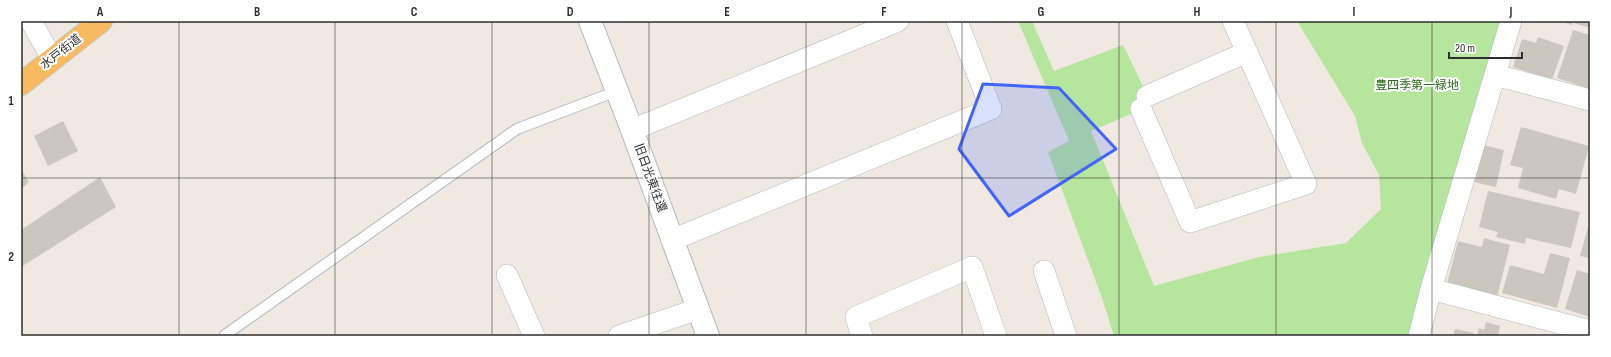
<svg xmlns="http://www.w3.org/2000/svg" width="1611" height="357" viewBox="0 0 1611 357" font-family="'Sofia Sans Condensed','Noto Sans JP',sans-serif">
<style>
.green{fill:#b6e59e}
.building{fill:#cbc7bf}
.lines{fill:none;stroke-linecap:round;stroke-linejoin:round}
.service-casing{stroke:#b4b7c1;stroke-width:12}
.minor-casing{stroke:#b4b7c1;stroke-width:22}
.tertiary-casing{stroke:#b4b7c1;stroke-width:24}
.trunk-casing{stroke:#c9c9c9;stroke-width:24}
.service{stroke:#fff;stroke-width:10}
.minor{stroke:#fff;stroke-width:21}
.tertiary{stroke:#fff;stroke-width:22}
.trunk{stroke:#f8ba60;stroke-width:22}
.marked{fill:#4264fb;fill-opacity:0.2;stroke:#4264fb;stroke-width:3;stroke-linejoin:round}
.grid{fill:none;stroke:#2e2e2e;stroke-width:1;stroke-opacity:0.55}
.labels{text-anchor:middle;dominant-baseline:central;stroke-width:4;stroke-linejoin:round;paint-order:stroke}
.street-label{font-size:12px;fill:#2e2e2e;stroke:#fff}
.park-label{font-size:12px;fill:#2c6e1b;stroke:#fff}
.neatline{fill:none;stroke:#2e2e2e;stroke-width:1.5}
.grid-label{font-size:13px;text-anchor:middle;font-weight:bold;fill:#2e2e2e}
</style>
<rect width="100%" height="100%" fill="#efe9e1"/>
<path class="green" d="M1018,21h14l22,50 69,-26 29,60 -61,26 63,155 105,-29 87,-14 35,-34 -2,-34 -17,-32 -7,-27 -58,-95h205l-85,315h-303l-12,-38 -54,-146 21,-11z"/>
<path class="building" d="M1559,21h14l-1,4z
M1575,21h15v7l-16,-5z
M1573,30l17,5v54l-33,-11z
M1538,37l26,9 -12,34 -39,-13 9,-28 14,4z
M63,121l15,30 -30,15 -14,-30z
M1521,127l68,19 -13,48 -17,-5 -3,10 -38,-11 5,-20 -13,-3z
M1483,145l21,5 -8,37 -22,-5z
M21,169l8,13 -8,7z
M100,177l16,30 -95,60v-37z
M1488,191l92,21 -9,36 -45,-10 -1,6 -29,-7 2,-5 -19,-5z
M1590,220v38l-10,-2z
M1484,238l26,7 -13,52 -50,-13 11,-43 24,6z
M1550,253l20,5 -13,50 -55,-15 8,-28 34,9z
M1577,270l13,4v43l-25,-8z
M1486,322l14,4 -2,10h-21l2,-8 5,2z
M1455,329l19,4 -1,3h-20z"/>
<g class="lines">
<g class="service-casing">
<path id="service" d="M226,336l-1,-1 292,-206 100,-38"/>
</g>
<g class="minor-casing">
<path id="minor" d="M31,21l21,38
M1495,75l95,25
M1147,96l100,-44
M1141,109l49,113 116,-38 -73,-163
M632,130l266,-109
M672,240l319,-131 -34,-88
M1044,271l22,65
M507,275l27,61
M1431,289l159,42
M619,336l79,-27
M862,336l-6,-19 116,-50 24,69
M1419,336l12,-47 80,-268"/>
</g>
<g class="tertiary-casing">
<path id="tertiary" d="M590,21l42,109 76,206"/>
</g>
<g class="trunk-casing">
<path id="trunk" d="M21,84l80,-63"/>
</g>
<use href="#service" class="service"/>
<use href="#minor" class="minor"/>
<use href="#tertiary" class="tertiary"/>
<use href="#trunk" class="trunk"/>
</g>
<path class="marked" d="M983,84l76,4 57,61 -107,67 -50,-67z"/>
<path class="grid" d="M179,21v315M335,21v315M492,21v315M649,21v315M806,21v315M962,21v315M1119,21v315M1276,21v315M1432,21v315M21,178h1569"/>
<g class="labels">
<g class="street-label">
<text transform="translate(61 52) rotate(-38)">水戸街道</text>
<text transform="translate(650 178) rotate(70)">旧日光東往還</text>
</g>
<g class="park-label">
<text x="1417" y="85">豊四季第一緑地</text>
</g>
</g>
<rect width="1611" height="357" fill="none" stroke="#ffffff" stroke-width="44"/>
<path d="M1449 52v6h73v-6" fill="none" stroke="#2e2e2e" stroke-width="2"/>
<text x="1455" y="52" font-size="12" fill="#2e2e2e" stroke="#ffffff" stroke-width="3" paint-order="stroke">20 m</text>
<rect x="22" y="22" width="1567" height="313" class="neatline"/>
<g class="grid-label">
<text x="100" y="16">A</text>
<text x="257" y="16">B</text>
<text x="414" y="16">C</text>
<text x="570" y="16">D</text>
<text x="727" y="16">E</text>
<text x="884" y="16">F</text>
<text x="1041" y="16">G</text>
<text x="1197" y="16">H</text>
<text x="1354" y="16">I</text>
<text x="1511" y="16">J</text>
<text x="11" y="105">1</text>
<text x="11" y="261">2</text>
</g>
</svg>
